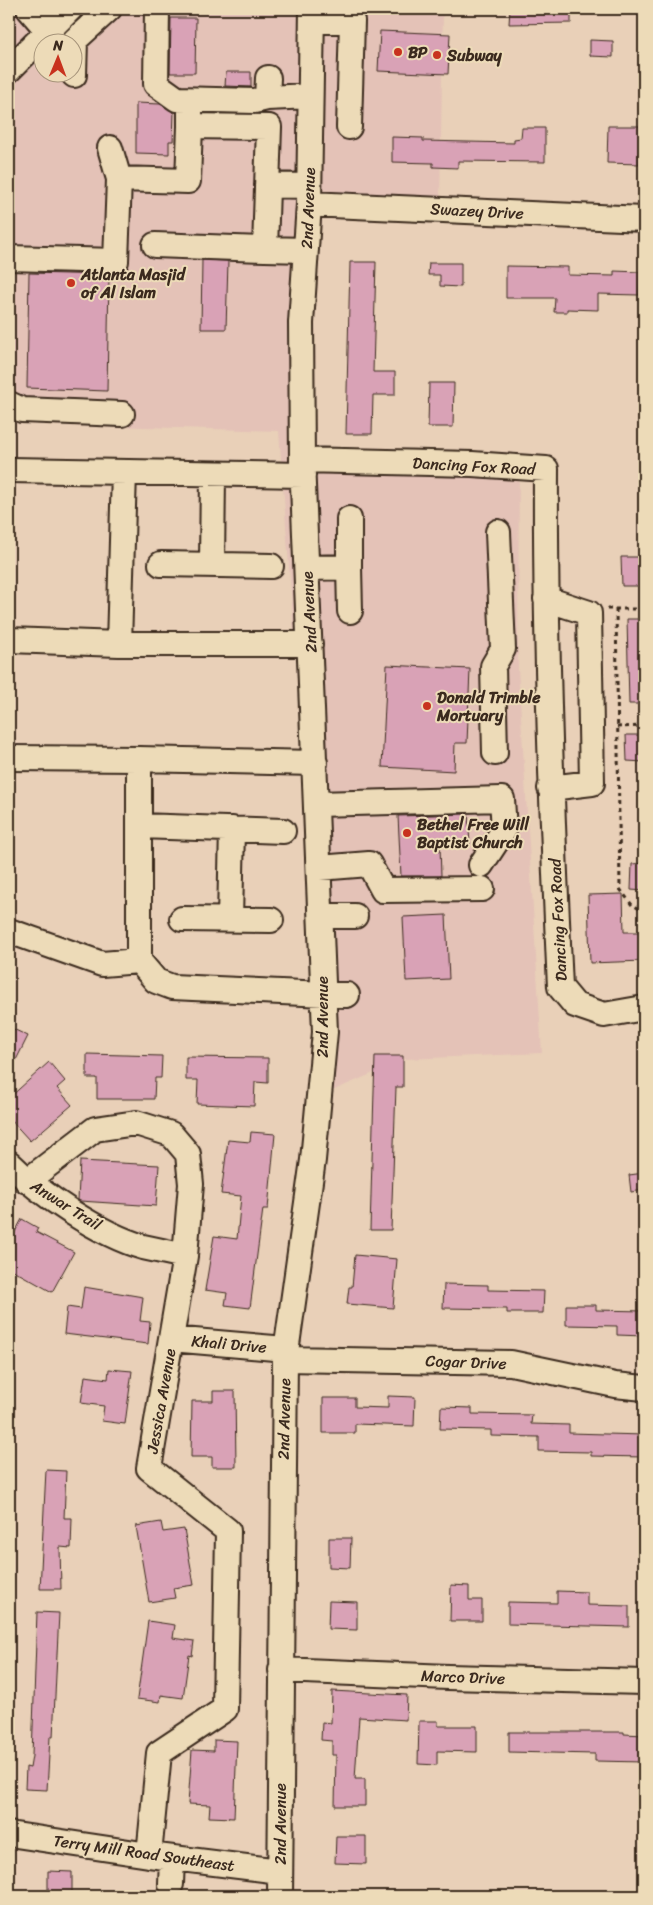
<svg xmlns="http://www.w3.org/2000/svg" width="653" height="1905" viewBox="0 0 653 1905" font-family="Sriracha,sans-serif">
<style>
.built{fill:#e4c2b7;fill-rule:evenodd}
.building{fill:#d9a2b6;stroke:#3b2a1e}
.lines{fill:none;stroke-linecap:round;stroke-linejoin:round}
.minor-casing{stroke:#3b2a1e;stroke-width:28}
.path{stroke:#3b2a1e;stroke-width:3;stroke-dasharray:4 4;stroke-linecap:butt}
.minor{stroke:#eddbb8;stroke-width:24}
.poi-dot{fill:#c8321e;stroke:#eddbb8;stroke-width:2}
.labels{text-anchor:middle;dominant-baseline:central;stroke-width:4;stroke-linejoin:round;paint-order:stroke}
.poi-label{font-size:16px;font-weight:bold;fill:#3b2a1e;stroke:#eddbb8;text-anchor:start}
.street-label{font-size:16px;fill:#3b2a1e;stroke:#eddbb8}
</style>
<rect width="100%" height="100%" fill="#e9d0b8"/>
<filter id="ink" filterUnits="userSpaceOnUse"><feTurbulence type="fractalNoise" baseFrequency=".02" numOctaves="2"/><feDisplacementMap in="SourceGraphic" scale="10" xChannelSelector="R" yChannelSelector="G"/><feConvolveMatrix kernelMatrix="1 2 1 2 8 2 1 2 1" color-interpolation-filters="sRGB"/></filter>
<g filter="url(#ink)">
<path class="built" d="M9,9h434l-3,196 -125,-2 -14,245 218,9 -1,211 24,385 -136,6 -74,32 -9,-390 -24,1 -20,-271 -270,-8zM42,42h30v30h-30z"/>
<path class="building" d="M510,9h61v14l-62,1z
M171,18h25l-1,55h-25z
M380,31l70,3 -2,40 -70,-3z
M590,40l23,1v16l-23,-1z
M226,72h25v15l-26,-1z
M136,103l24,1 14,8 -1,29h-4v13l-33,-1z
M608,126h32l-1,38 -32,-1z
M522,128h23v34l-87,-1v7l-25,-1v-4l-41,-1v-25l31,1v3l91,2v-4l7,-1z
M202,260l26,1 -2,68h-25z
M350,262h26l-3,110h22v23h-22l-1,39h-26z
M429,263h32v24l-21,-1v-11h-12z
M506,266l62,1v8l46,1v-5l26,1 -1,23 -41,-1v16l-31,-1v3h-13l1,-14h-49z
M29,273l80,2 -2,116 -80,-3z
M429,383h25l-1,44h-25z
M621,557h23v29h-22z
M627,619h17v85h-15z
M387,665l83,4 -3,74h-12l-1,28 -72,-4z
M626,735h18v27l-17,-1z
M468,814l2,30 -30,1 1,31h-40l-3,-60z
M644,863v28l-13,-1 1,-26z
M623,894l1,38h20v29l-54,2 -2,-68z
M446,915l3,64 -43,2 -3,-64z
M9,1027l19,9 -19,38z
M87,1054l75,2 -1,22h-6l-1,21h-57v-21h-10z
M375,1056h28v31h-7l-5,143h-21z
M186,1057l82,1v25l-13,-1 -1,24 -57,-2 1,-24h-12z
M49,1062l16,19 -8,7 15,17 -42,36 -21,-23v-20z
M251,1132l24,2 -7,75h-5l-13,99 -25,-3 2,-12 -22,-3 9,-54 23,3 4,-43 -20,-2 7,-54 22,2z
M80,1161l79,4 -3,41 -76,-5 -2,-1z
M644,1173v17l-13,2 -2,-17z
M22,1219l16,9 -2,4 38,20 -22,40 -43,-24v-25z
M355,1255l42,4 -4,49 -46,-4 2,-17h3z
M444,1284l44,1v5l56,1 -1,22h-36v-4l-64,-1z
M84,1287l59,10 -3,24 10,1 -2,22 -84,-10 3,-27 14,2z
M566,1305h30v5l48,1v25l-27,-1v-9l-51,-1z
M109,1369l23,2 -7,53 -23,-3 2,-15 -23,-3 4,-27 23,3z
M213,1391h22l1,76h-24v-10h-21l1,-56h21z
M388,1396l27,1 -1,29 -59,-2v9h-32v-35h32v9l33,1z
M441,1407l31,1v6l60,1 -1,9 38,1v8l75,2v22l-53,-1v-4l-52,-1v-14l-48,-1v-6l-51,-1z
M46,1470l20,1 -2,47h8l-1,30 -11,-1 1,42h-21z
M161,1522l2,10 21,-3 10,56 -21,3 2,10 -26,4 -13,-76z
M329,1538h22l-1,30 -21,-1z
M451,1585l18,1v14h13v21h-32z
M557,1591l30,1v13l42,1v21l-121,-3v-22l49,1z
M329,1601l28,1v28l-29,-1z
M37,1612l22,1 -6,124h-3l-3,53 -22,-1 1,-22 4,1 2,-12z
M148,1621l27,4 -2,13 21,3 -2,15 -3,-1 -6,43 -22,-3 -1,7 -23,-3z
M332,1691l75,4 -1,25 -47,-3 -4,62h10v27h-30l1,-51h-4v-14l-11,-1 1,-18 9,1z
M419,1721h19v5h39v26l-40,-1v14l-19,-1z
M509,1732h115v2l20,1v27l-49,-1v-7l-86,-2z
M214,1740l23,1 -3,77 -25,-1 1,-12 -22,-1 4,-54 22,1z
M336,1836h30v28l-31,-1z
M48,1871l24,1v23h-24z"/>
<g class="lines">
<g class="minor-casing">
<path id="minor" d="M29,9l19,22
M157,9l-1,75 21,15 77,2 13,-3 43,-2
M312,21h40l-3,106
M9,70l61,-61
M74,75l1,-35 34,-31
M267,98l1,-20
M190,100v26l79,1 -4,122 41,1
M119,179l69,2 2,-55
M267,185l42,1
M309,204l335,15
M155,245l110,4
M9,258l107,3 3,-82 -9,-31
M9,404l13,6 100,4
M302,460l170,4 74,5c-1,173 6,345 14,518l15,18 29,10 40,-7
M9,470l294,5
M124,472l-5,172h191
M161,564l110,2
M212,565l1,-91
M349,567l1,44
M307,568l42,-1v-48
M546,599l43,14 3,170 -42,5
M9,640l110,4
M495,753l-2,-87 10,-17 -5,-117
M9,758l130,1
M315,763l-176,-4v202l17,20 16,6 175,8
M317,804l185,-5 2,31 -23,35
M140,826l143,5
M319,868l50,-4 14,26 99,-1
M321,916h34
M182,919l89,1
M230,919l2,-90
M9,931l93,33 37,-3
M9,1163c32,32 90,71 134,84 14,3 28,6 42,9
M27,1181l68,-52 41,-6 35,11 17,20 3,30 -6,72 -36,212 79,63 -3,178 -66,44 -10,102
M171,1339l115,10
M285,1359l226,4 104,22 29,3
M281,1670l167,7 196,5
M9,1834l140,21 131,16
M171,1884l1,-26
M280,1896l5,-537 28,-199 12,-128 -23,-572 -1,-137 8,-119 3,-195"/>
</g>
<path class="path" d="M607,609h37
M616,609l4,280 12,16 12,6
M617,727l27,-1"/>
<use href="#minor" class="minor"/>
</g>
</g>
<g class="poi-dot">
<circle cx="398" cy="52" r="5"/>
<circle cx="437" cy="55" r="5"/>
<circle cx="71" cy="283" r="5"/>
<circle cx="427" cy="706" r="5"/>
<circle cx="407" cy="833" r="5"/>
</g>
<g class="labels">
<g class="poi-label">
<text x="408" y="52">BP</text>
<text x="447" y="55">Subway</text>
<text x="81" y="274">Atlanta Masjid<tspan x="81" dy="18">of Al Islam</tspan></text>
<text x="437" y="697">Donald Trimble<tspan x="437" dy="18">Mortuary</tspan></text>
<text x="417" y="824">Bethel Free Will<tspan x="417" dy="18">Baptist Church</tspan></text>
</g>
<g class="street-label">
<text transform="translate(308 208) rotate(-88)">2nd Avenue</text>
<text transform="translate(477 211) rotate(3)">Swazey Drive</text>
<text transform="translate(474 466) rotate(3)">Dancing Fox Road</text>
<text transform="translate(309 612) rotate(-93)">2nd Avenue</text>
<text transform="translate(558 920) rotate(-93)">Dancing Fox Road</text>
<text transform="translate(322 1017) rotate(-90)">2nd Avenue</text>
<text transform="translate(66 1205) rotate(32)">Anwar Trail</text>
<text transform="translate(229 1344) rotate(5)">Khali Drive</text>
<text transform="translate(466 1362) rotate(2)">Cogar Drive</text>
<text transform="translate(161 1401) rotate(-80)">Jessica Avenue</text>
<text transform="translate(284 1419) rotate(-89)">2nd Avenue</text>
<text transform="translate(463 1677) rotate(2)">Marco Drive</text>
<text transform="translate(280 1824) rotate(-90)">2nd Avenue</text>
<text transform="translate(144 1853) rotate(8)">Terry Mill Road Southeast</text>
</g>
</g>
<rect width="653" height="1905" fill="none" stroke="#eddbb8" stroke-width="30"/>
<rect x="15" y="15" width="623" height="1875" fill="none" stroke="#3b2a1e" stroke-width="2" filter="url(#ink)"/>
<g transform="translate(58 58) rotate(1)"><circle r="24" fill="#eddbb8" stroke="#a6947a"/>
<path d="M0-4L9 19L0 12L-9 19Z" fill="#c8321e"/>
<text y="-8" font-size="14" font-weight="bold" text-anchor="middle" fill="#3b2a1e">N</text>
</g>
</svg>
